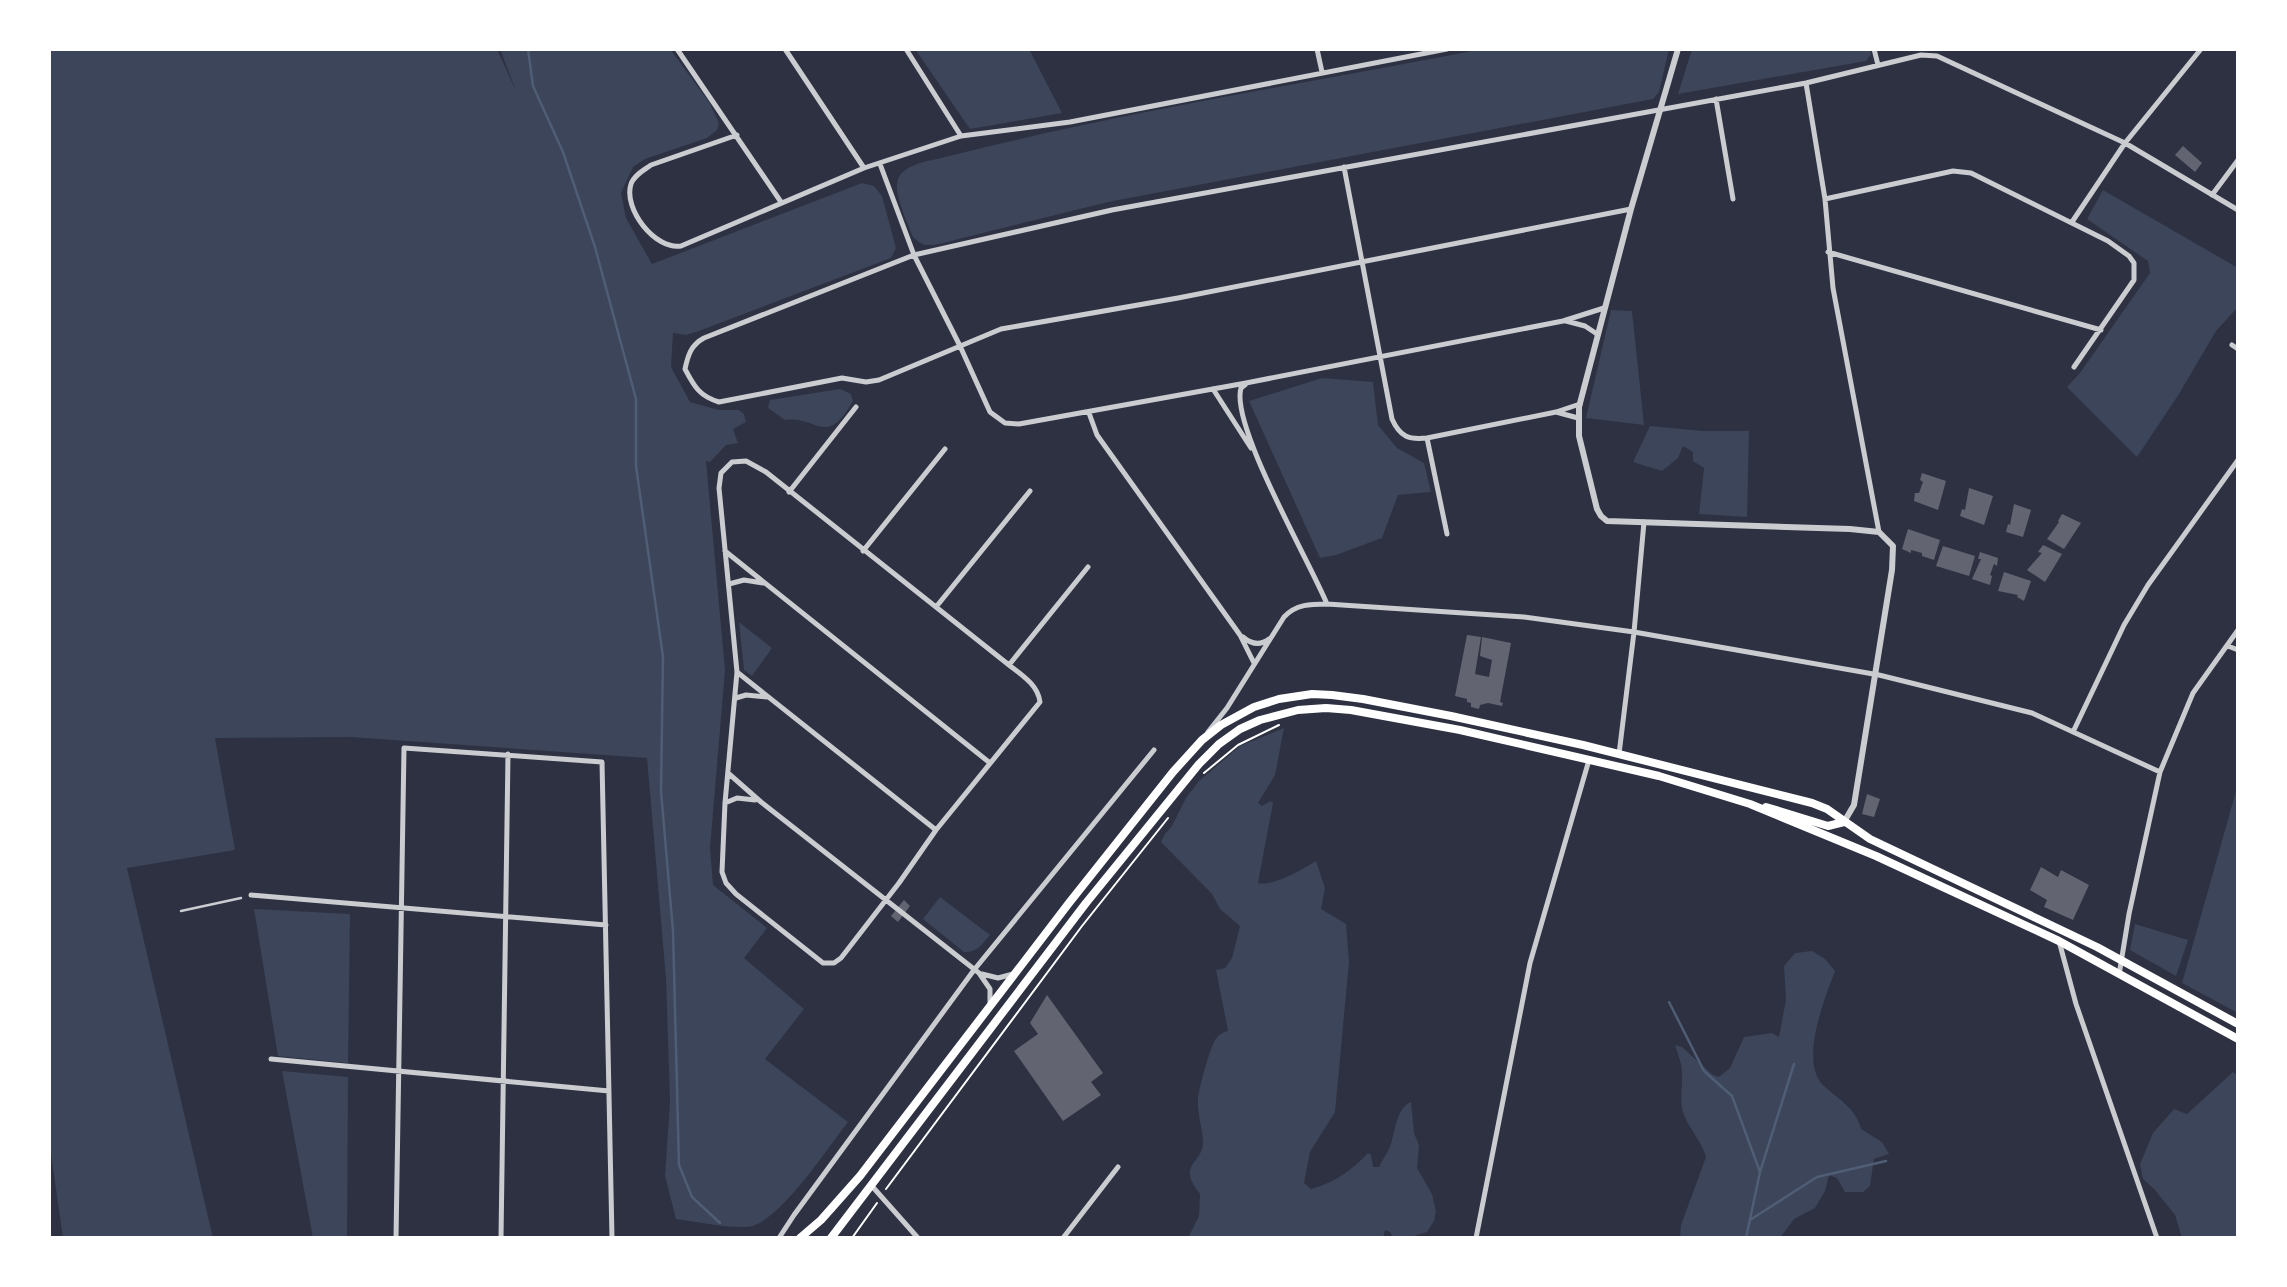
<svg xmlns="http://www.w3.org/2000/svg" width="2287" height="1287" font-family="'Alegreya Sans',sans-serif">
<rect width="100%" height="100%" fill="#2d3142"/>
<path fill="#3c4559" d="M49 49H497L516 91 500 49H670L709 102 719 123 717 130 707 138 645 159 633 167 621 193 626 218 652 264 862 183 874 186 882 196 896 248 891 258 699 331 686 335 673 333 671 367 690 402 719 410H739L744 414 746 422 733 429 738 443 726 445 710 462 706 461 725 670 710 848 713 885 767 928 744 958 804 1009 765 1059 848 1122C828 1147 778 1225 747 1227 724 1228 699 1222 676 1219L665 1176 670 1101 666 979 647 758 351 737 215 738 235 850 127 868 213 1238H63L49 1140Z
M915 49H1029L1062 113 970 129Z
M1483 49H1669L1659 92 1653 99 1108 202 939 244C928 246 921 246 913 237 908 224 891 189 899 177 905 166 925 161 937 159 1117 113 1301 84 1483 49Z
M1692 49H1870L1871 54 1866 61 1678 94Z
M2103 190 2238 268V307L2216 331 2179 394 2137 457 2067 387 2080 373 2150 273 2148 261 2087 219Z
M1611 310 1632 311 1644 425 1586 418Z
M1322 378 1373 382 1378 425 1397 448 1424 463 1431 492 1398 495 1382 538 1336 555 1320 558 1249 401Z
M840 389 851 394 853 401C826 449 817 415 785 420L768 408 770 400Z
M1650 426 1703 431H1749L1747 517 1699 514 1704 468 1693 461V452L1683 446 1678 458 1662 471 1633 462Z
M739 622 772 648 752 676 744 670Z
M1284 728 1275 775 1258 803 1262 806 1270 801 1273 803 1258 883C1273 887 1303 869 1316 861L1325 888 1321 909 1346 924 1349 962 1335 1112 1310 1152 1304 1183 1311 1189C1334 1183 1352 1170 1368 1153L1371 1155 1373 1167H1379C1382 1160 1387 1154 1390 1147 1395 1133 1396 1108 1411 1102L1414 1133 1419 1145 1417 1168 1432 1194 1436 1211 1434 1221 1427 1232 1408 1238H1393L1390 1232 1385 1230 1383 1238H1188L1199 1216 1200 1194C1175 1163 1204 1164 1203 1141 1202 1127 1197 1113 1198 1098 1199 1088 1210 1048 1215 1040 1218 1035 1223 1032 1228 1031L1216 970 1225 968 1232 958 1240 926 1220 909 1212 894 1161 842 1165 834 1172 826 1186 798 1199 781 1240 746Z
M2238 784V1013L2182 983Z
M940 897 990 935C982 944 977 953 964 952L923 919Z
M254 909 350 914 348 1063 278 1056Z
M2135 924 2188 940 2176 976 2130 950Z
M1812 951 1825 959 1835 971C1825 998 1799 1061 1823 1085 1838 1099 1856 1108 1861 1129L1882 1142 1889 1154 1874 1159 1870 1186 1863 1192H1845L1837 1178 1829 1175 1825 1191 1815 1208 1794 1219 1780 1238H1680L1681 1225 1706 1157C1701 1140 1688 1128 1683 1112 1679 1098 1683 1086 1682 1072 1682 1063 1677 1053 1675 1045L1682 1047 1713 1075 1719 1077 1730 1068 1744 1037 1772 1033 1779 1037 1786 1000 1784 966 1795 953Z
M282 1071 348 1077 347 1238H313Z
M2233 1072 2238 1075V1238H2182L2175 1215 2155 1190 2143 1179 2140 1164 2153 1133 2174 1109 2187 1114Z"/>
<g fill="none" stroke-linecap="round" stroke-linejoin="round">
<path stroke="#4f5d75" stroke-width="2.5" d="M528 49 533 86 563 152 595 247 636 399V466L663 657 661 791 673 931 679 1165 692 1197 720 1223
M1669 1002 1704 1071 1732 1096 1760 1172
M1750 1220 1817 1177 1886 1161
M1746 1238 1760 1172 1794 1064"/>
</g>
<path fill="#626471" d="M2183 146 2202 163 2195 172 2175 155Z
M1922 473 1946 481 1938 510 1914 501 1915 493H1919L1923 482 1920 480Z
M1969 488 1993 496 1984 525 1960 516 1962 509 1965 510Z
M2014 504 2031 510 2023 537 2006 532 2008 524 2010 525Z
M2062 514 2081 523 2064 549 2047 539 2059 522 2058 521Z
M1908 529 1940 540 1934 560 1922 556V553L1911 550V553L1902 549Z
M2043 545 2062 554 2045 582 2027 570 2042 553 2038 552Z
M1943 546 1975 556 1969 576 1936 566Z
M1980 552 1998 558 1997 566 1994 564 1990 575 1992 576 1990 585 1972 579 1981 559H1978Z
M2004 572 2031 581 2024 601 2017 597 2018 595 1998 591Z
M1467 635 1481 637 1475 674 1489 677 1492 660 1480 656 1482 637 1511 643 1500 702 1503 703 1502 706 1488 703 1480 705 1479 709 1471 707V703L1467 702V699L1455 696Z
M1867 794 1880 799 1874 817 1862 814Z
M2041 867 2058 877 2061 870 2089 885 2073 920 2044 907 2047 900 2030 890Z
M904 900 910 906 898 922 891 916Z
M1047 995 1103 1073 1091 1082 1101 1095 1063 1121 1014 1051 1038 1034 1030 1023Z"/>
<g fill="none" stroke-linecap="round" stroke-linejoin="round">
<path stroke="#fff" stroke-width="2" d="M1204 773 1238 745 1279 725
M886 1189 1082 926 1168 818
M852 1238 877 1203"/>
<path stroke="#caccd0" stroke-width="2.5" d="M181 911 241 898"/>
<path stroke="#caccd0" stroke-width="5" d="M677 49 781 202
M785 49 864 168
M906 49 961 136
M1317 49 1322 72
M1874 49 1878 65
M1806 83 1825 199 1833 288 1879 532
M1716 99 1733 199
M737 135 651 165C644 170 634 175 631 184 623 209 655 250 681 246L864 168 961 136 1070 122 1447 49
M880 164 914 255 960 346 990 412 1005 423 1019 424 1246 383 1563 321 1604 308
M1344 167 1392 419C1400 437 1409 440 1427 438L1556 412 1580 404
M2212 195 2238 160
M1825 199 1953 171 1971 173 2108 241 2129 256 2134 263V280L2074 367
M1631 209 1178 298 1001 329 879 380 866 382 842 378 719 402C699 396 694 386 685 369 688 355 691 345 704 338L914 255 1112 210 1806 83 1921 55 1937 56 2125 143 2238 210
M2072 222 2125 143 2201 49
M1828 252 2101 330
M1566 321 1585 326 1597 334
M2232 345 2238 349
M1246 384 1241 388C1230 425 1310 562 1327 604
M1213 389 1251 448
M1556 412 1578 418
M1089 413 1097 435 1240 635 1254 663
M1427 438 1447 534
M746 461 766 472 1009 665C1022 675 1038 685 1040 702L936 830 899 883 841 958 834 963H823L736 894 726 883 722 872 725 803 737 672 719 488 721 473 732 462Z
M789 492 856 407
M725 551 990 763
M863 551 945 449
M729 584 744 580 763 583
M936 607 1030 491
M1243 637C1251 644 1260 646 1269 639
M2228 646 2238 650
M1009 665 1088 567
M737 672 936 830
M736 698 746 695 767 697
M1208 732 1227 708 1284 617C1296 604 1311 604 1327 604L1524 617 1634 632 1879 675 2032 713 2160 772
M2073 732 2124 625 2148 585 2238 460
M1619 754 1634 632 1644 522
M728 773 761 802 979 973 990 989V1005
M725 803 737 798 755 800
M251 895 606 925
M2059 941 2076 1004 2157 1238
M982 974 998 978 1013 974
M2119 975 2129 914 2160 772 2193 693 2238 630
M271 1059 609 1091
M871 1185 918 1238
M396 1238 404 748 602 762 612 1238
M501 1238 508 754
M779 1238 794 1215 974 970 1154 750
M1063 1238 1118 1167
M1476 1238 1530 963 1589 760"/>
<path stroke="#caccd0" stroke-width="6" d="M1678 49 1631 209 1579 407V436L1597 509 1601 516 1607 521 1850 529 1879 532 1893 546 1892 570 1854 805 1844 822"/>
<path stroke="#fff" stroke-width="8" d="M1766 807 1828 826 1844 822
M800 1238 821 1220 860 1176 1069 903 1173 772 1202 740 1221 725 1254 707 1279 699 1312 694 1332 695 1363 699 1451 716 1583 745 1812 803 1827 809 1870 839 2097 947 2238 1024
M831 1238 1086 903 1199 764 1219 744 1240 729 1260 720 1298 710 1326 708 1351 710 1460 730 1659 776 1750 804 1876 856 2059 941 2238 1039"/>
</g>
<rect width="2287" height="1287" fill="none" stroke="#ffffff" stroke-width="102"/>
</svg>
